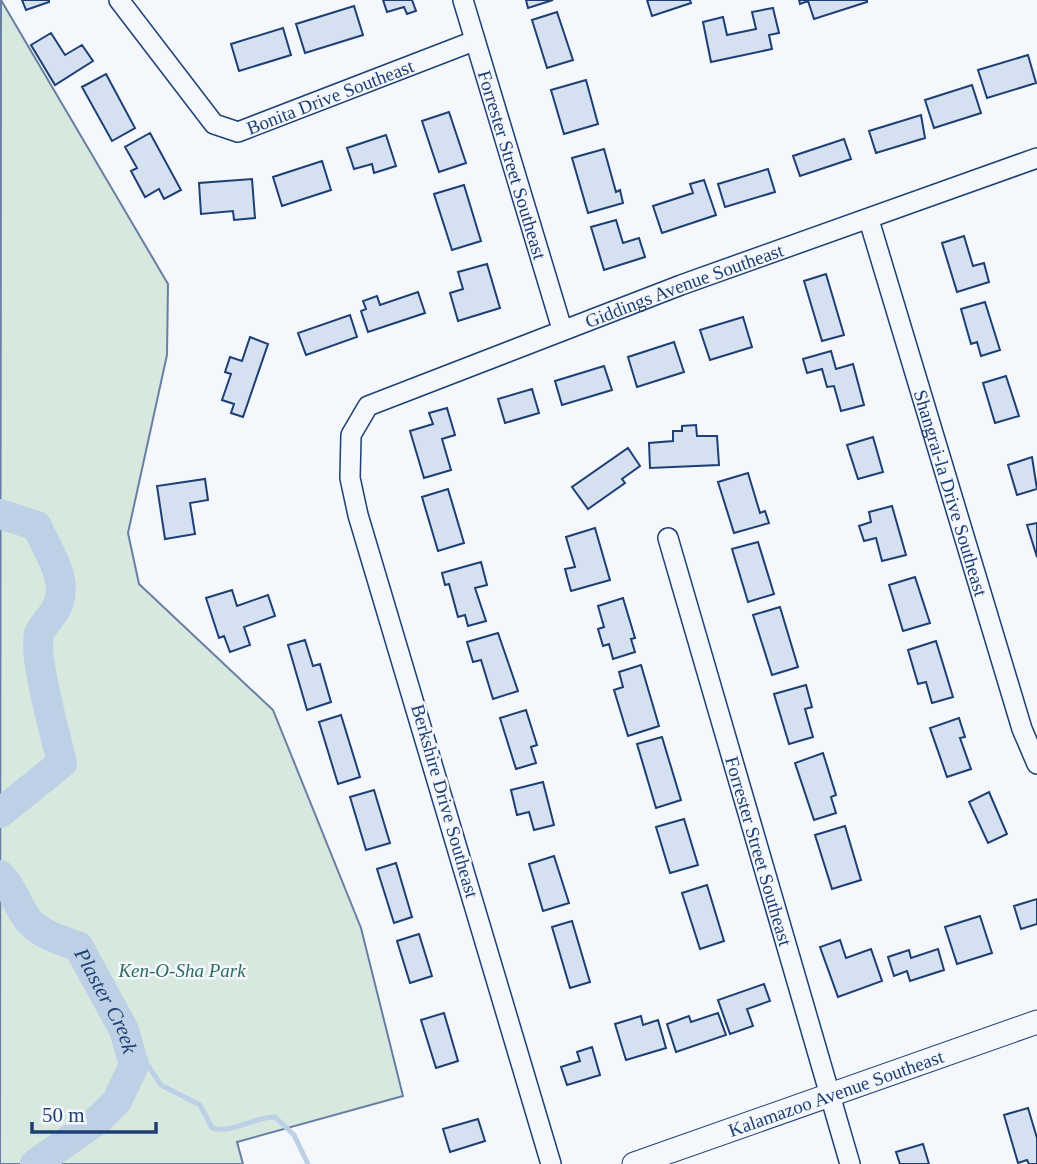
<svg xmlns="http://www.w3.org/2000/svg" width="1037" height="1164" font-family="'Times New Roman',serif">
<rect width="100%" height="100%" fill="#f4f7fb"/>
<path fill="#d7e8df" stroke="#687fa3" stroke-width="2" d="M1 0 168 284 167 355 128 533 139 584 273 710 361 928 403 1096 237 1142 243 1164H0Z"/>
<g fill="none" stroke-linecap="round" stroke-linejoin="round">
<path stroke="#bed0e5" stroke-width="5" d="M124 1030 161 1085 200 1105 212 1128C234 1134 252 1117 275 1117L294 1135 308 1164"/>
<g stroke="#bed0e5" stroke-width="30">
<path d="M0 514 37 526C47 551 70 579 57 607 53 616 42 625 39 634 33 658 56 736 62 763L0 813"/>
<path id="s1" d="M0 875C13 888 16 903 26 917 38 934 59 940 78 946L124 1030 134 1065 117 1101 99 1119 35 1164"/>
</g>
</g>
<path fill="#d5e0f0" stroke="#1d3f73" stroke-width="2" d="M22 0H49V2L26 10Z
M383 0H412L416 11 407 14 404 7 387 12Z
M526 0H553L528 8Z
M647 0H690L691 3 652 16Z
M799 0H867V2L814 19 808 1 800 4Z
M354 6 363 35 305 53 296 24Z
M773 8 779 33 769 35 772 49 711 62 703 22 723 17 727 35 756 29 752 12Z
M557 12 573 60 547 68 532 20Z
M283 28 291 55 239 71 231 44Z
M51 33 65 55 82 45 93 61 55 85 31 45Z
M1028 55 1036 83 987 98 978 70Z
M106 74 135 128 112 141 82 87Z
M586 80 598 124 564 134 551 90Z
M972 85 981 113 934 128 925 100Z
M449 112 466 163 439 172 422 121Z
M921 115 925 138 876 153 869 131Z
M150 133 181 190 164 199 159 189 145 197 131 171 137 168 125 147Z
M386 135 396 166 374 173 372 164 354 169 347 148Z
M844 139 851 159 800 176 793 156Z
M604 149 616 192 620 190 623 203 588 213 572 158Z
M322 161 331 190 282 206 273 177Z
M768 169 775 192 725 207 718 184Z
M252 179 255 218 234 220 233 211 201 214 199 183Z
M704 180 716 215 662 233 653 206 693 193 690 184Z
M464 185 481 241 452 250 434 194Z
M616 220 623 243 639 238 645 257 604 270 591 227Z
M964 236 973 266 984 263 989 282 957 292 942 243Z
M487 264 500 308 458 321 450 293 463 289 458 272Z
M826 274 844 335 822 341 804 281Z
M418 292 425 313 368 332 361 311 366 309 363 301 377 296 380 305Z
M985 302 1000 350 981 356 977 342 971 344 961 309Z
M350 315 357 337 306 355 298 333Z
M743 317 752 347 710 360 700 330Z
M250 337 268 344 243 417 231 413 234 404 222 400 231 374 225 372 230 357 242 361Z
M674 342 684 372 637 387 628 357Z
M831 351 836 369 853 364 864 405 841 411 834 386 827 387 822 369 807 373 803 359Z
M604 366 612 390 562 405 555 381Z
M1006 376 1019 416 995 423 983 383Z
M532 389 539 413 505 423 498 399Z
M447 408 455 435 442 439 451 470 424 478 410 431 433 424 429 413Z
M696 425 697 436H717L719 465 650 468 649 443 673 441V431H682V426Z
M873 437 883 472 858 479 847 445Z
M628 448 640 466 622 479 625 483 588 509 572 487Z
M1032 457 1037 489 1017 495 1008 465Z
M748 473 760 513 765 511 769 523 734 533 718 482Z
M205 479 208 500 190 503 195 534 165 539 157 486Z
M448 489 464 543 438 551 422 497Z
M892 506 906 555 882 561 876 538 864 541 859 526 871 522 869 512Z
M1037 523V557L1027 525Z
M595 528 610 580 571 591 565 569 575 567 566 537Z
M758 542 774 594 748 602 732 549Z
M481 562 487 585 475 588 486 621 468 626 465 615 458 617 449 584 445 585 442 573Z
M915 577 930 623 903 631 889 585Z
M232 590 237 606 268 595 275 616 244 627 250 645 230 652 224 636 219 638 206 598Z
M623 598 635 638 631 639 635 652 613 659 609 644 603 646 598 629 604 627 598 606Z
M780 607 798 667 772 675 753 615Z
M498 633 518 691 493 699 481 660 473 662 467 642Z
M305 640 313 666 320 664 331 702 307 710 288 645Z
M936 641 953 697 932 703 926 682 918 684 908 650Z
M641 665 659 726 628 736 614 690 623 687 619 672Z
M806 685 812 707 805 709 813 737 789 744 774 694Z
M526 710 537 745 531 747 536 763 516 769 500 718Z
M341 715 360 777 338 784 319 722Z
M959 718 965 737 960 738 971 769 947 777 930 728Z
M662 737 681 800 656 808 637 744Z
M823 753 836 795 831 797 836 813 814 820 795 763Z
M543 782 554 825 534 830 529 812 517 815 511 790Z
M374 790 390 843 366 850 350 797Z
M989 792 1007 834 988 843 969 802Z
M684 819 698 865 670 873 656 827Z
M845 826 861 880 832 889 815 835Z
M554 856 569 903 543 911 529 864Z
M396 863 412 917 394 923 377 869Z
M707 885 724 941 700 949 682 893Z
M1037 899V924L1021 929 1014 906Z
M980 916 992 953 957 964 945 927Z
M572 921 590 982 570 988 552 927Z
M419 934 432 976 410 983 397 941Z
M840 940 846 958 871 949 882 981 838 997 820 947Z
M938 949 944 970 910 981 907 971 894 976 888 957 909 950 911 958Z
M764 984 770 1001 747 1009 753 1026 730 1034 718 1000Z
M444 1013 458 1061 436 1068 421 1020Z
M718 1013 726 1035 676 1052 667 1024 689 1016 691 1022Z
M641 1016 643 1025 658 1020 666 1048 626 1060 615 1024Z
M592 1047 600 1075 567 1085 561 1067 580 1061 577 1052Z
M1028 1108 1037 1138V1164H1029L1027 1160 1018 1163 1004 1115Z
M478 1119 485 1141 450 1152 443 1129Z
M923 1144 929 1164H900L896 1152Z"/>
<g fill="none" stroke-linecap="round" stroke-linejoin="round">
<defs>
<g id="minor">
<path id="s2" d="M119 0 214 124 238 132 474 41"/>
<path id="s3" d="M463 0 562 329"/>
<path id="s4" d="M869 220 1022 729 1037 764"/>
<path id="s5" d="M668 538 850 1164"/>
<path id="s6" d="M551 1164 358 515 350 478 351 435 368 406 681 285 1037 158"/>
</g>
<g id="major">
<path id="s7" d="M634 1164 1037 1022"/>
</g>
</defs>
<use href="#minor" stroke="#1d3f73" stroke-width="22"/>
<use href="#major" stroke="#1d3f73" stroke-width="25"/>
<use href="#minor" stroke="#f4f7fb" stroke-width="19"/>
<use href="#major" stroke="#f4f7fb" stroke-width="23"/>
</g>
<g text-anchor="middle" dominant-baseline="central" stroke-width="5" stroke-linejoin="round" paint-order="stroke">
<g font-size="19" fill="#1d3f73" stroke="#f4f7fb">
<text stroke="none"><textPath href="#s2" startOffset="280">Bonita Drive Southeast</textPath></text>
<text stroke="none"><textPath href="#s3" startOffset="172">Forrester Street Southeast</textPath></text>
<text stroke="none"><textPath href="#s6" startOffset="1130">Giddings Avenue Southeast</textPath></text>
<text stroke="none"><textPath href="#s4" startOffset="285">Shangrai-la Drive Southeast</textPath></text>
<text transform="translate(445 801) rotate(74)">Berkshire Drive Southeast</text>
<text stroke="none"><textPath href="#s5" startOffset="326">Forrester Street Southeast</textPath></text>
<text stroke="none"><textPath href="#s7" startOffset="214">Kalamazoo Avenue Southeast</textPath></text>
</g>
<g font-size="19" font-style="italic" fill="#2c6c60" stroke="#f4f7fb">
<text x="182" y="970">Ken-O-Sha Park</text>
</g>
<g font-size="21" font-style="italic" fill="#1d3f73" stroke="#f4f7fb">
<text stroke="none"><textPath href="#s1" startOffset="172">Plaster Creek</textPath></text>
</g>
</g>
<path d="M32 1122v10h124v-10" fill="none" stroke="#1d3f73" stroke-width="3.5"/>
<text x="42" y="1122" font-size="21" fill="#1d3f73" stroke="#f4f7fb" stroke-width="5" paint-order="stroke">50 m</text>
</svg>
